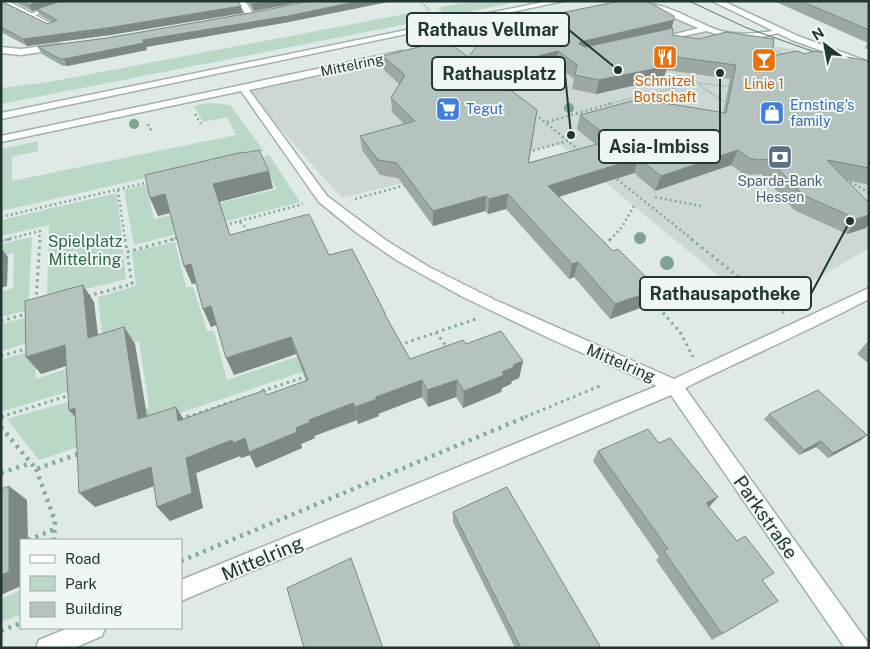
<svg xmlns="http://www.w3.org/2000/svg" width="870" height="649" font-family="'Public Sans',sans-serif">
<rect width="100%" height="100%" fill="#dfe9e5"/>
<path fill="#cdd8d4" d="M647 2 734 40 794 49 869 74V248L761 311 559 144 342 198 240 84Z"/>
<path fill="#b9d8c5" d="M472 1H521L449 16 437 8Z
M416 12 427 20 1 104V88L49 82Z
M210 103 230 105 264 151 1 211V149L38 141V151L12 157V181L236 135 227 117 203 122 194 106Z
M269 155 300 202 134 245 124 190 177 177 180 185 148 193 154 219 277 189 264 166 237 163Z
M117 193 126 279 47 299 49 225 1 236V220Z
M32 237 28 310 1 317V292L13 288 14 253 1 256V244Z
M175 242 186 287H193L207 331H214L227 380 302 355 308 370 39 460 7 419 75 400 81 430 149 407 139 341 104 351 98 297 136 286 132 252Z
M35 315 32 342 1 351V324Z
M34 350 36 379 72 367 76 389 1 412V360Z
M21 590V614L1 622V599Z"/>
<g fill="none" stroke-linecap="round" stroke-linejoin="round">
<defs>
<path id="service" d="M68 1H79L32 16 27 15Z
M699 28 711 30 660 41 656 39Z"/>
<path id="minor" d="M1 1H8L56 26 49 28 1 4Z
M237 1H245L255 16 254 18H248Z
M637 4C665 0 695 23 721 31 742 36 762 33 782 29L786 31 754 39 730 38 703 30 658 11 637 8Z
M505 30 508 31V35L431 51 427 48 431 45Z
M59 44 62 45V49L21 55 1 53V47L21 49Z
M402 51 406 54 405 56 249 90 327 196 387 241 429 267 495 300 674 379 869 288V299C808 331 746 358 685 388L866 640 869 648H845L671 395 181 601V580L657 386 553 340 463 297 398 261 357 233 319 202 241 91 1 142V136Z
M68 628H105L102 636 74 648H36L39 640Z"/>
<path id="tertiary" d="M712 1H723L798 36 869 62V68L792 40Z"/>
<path id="secondary" d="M548 1H564L1 119V113Z"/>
</defs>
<use href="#service" stroke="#a2b0ac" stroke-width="3"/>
<use href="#minor" stroke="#a2b0ac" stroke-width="3"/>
<use href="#tertiary" stroke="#a2b0ac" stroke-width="3"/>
<use href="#secondary" stroke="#9fb3ae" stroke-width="3"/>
<path stroke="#82aaa1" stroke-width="2" stroke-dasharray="1 2" stroke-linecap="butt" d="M420 1 430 11
M772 49 785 55
M693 71 696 83 728 104
M501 87 543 80 561 65
M608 104 696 83 732 87"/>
<path stroke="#82aaa1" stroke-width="2.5" stroke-dasharray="2 3" stroke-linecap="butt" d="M726 103 729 105
M195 114 201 124
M535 114 580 151
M547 122 613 103
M148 124 152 133
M528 152 568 141
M613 176 693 240
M846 179 869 193
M118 190 125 240
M655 197 701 206
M355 199 406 185
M1 217 149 182
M240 222 250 232
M225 225 303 204
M5 240 40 231 39 240
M170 240 180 237
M610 240 622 227 635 204"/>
<path stroke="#82aaa1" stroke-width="3" stroke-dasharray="2.5 4" stroke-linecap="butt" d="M125 239 127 252
M691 239 784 313
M1 241 10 239
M603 244 611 239
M88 296 132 284 127 252 174 239
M650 298 680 332 693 357
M36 301 40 239
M1 321 29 313
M436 332 447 348
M399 345 476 319
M1 356 29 348
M262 391 308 376
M1 417 70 395
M187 417 249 396
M525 417 600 386"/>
<path stroke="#82aaa1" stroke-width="4.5" stroke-dasharray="3 5" stroke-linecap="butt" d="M1 417 4 416
M179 420 190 416
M1 427 36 469 81 453
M36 469 55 521 54 540
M1 473 31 463
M28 540 55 529
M181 561 528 416
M1 631 21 623"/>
<use href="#service" fill="#fff" fill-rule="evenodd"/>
<use href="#minor" fill="#fff" fill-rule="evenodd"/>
<use href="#tertiary" fill="#fff" fill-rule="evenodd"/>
<use href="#secondary" fill="#fff" fill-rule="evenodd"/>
<path stroke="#5b736f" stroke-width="1" d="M689 1 747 28 826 56"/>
</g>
<g fill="#7ea391">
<circle cx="569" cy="108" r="5"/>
<circle cx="134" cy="124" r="5"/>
<circle cx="640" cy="238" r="6"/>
<circle cx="667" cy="263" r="7"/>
</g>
<path fill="#9ba8a3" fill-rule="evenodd" d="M1 1 48 24 52 22 40 15 37 10 32 11 13 1H238L243 13 110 35 27 46 1 32Z
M247 1H306L254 11Z
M774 1H869V50L865 48 868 43Z
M250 13 289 22 146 47 147 50 67 66H63L42 54 38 47 107 38Z
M536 18 671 29 672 35 772 56 804 54 869 61V185L847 180 866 228 847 234 794 210 761 174 750 175 742 173 731 165 655 191 634 173 559 197 651 304 610 319 574 277 569 279 506 209 488 214 485 211 433 226 398 178 380 175 362 150 360 136 404 124 392 112 391 98 399 84 384 70 383 56 468 57 536 21ZM555 64 574 79 572 89 596 94 663 79 666 70 730 79 723 113 580 115 577 129 596 145 529 163 535 125 498 80Z
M244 153 273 188 219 202 230 235 329 255 385 313 386 317 410 359 466 344 523 361 519 378 512 381 511 384 502 388 501 392 463 408 456 397 428 407 422 397 378 414 379 416 358 424 357 420 314 436 315 438 301 444 302 448 256 468 250 455 241 458 240 456 196 473 203 508 170 521 157 507 154 486 95 507 76 418 69 410 66 366 41 374 94 302 98 335 124 327 135 344 147 416 183 419 267 395 306 381 296 354 234 375 217 325 211 327 196 283 192 284 170 213 158 216 150 198Z
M869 340V364L857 354Z
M769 414 861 440 828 458 816 447 799 455 764 419Z
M598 451 709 507 763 581 778 601 712 640 656 560 659 557 593 461Z
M453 512 601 648H515L453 522Z"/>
<path fill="#7e8885" d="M39 1H61L32 11 29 5Z
M270 1H306L254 11 252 4Z
M360 1H393L289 22 146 47 147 50 67 66 64 59 143 40Z
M241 6 243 13 110 35 27 46 23 39Z
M674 20 670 33 576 58 579 44 580 42Z
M558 51 555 64 484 84V70Z
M668 66 663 79 596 94 599 80Z
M738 150 731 165 655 191 661 176Z
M638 158 634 173 545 201 548 186Z
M269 171 273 188 219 202 213 184Z
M165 194 173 212 158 216 150 198Z
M508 194 506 209 488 214 489 199Z
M486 196 485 211 433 226V211Z
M869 215V224L866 228 847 234 857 219Z
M1 248 8 257 7 286 1 288Z
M578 262 574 277 569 279 572 264Z
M191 264 199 282 192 284 184 266Z
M83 285 94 302 100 355 88 338Z
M658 289 651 304 610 319 615 304Z
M211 306 219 324 211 327 203 309Z
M124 327 135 344 150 435 138 419Z
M291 337 296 354 234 375 226 358Z
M65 345 78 362 41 374 26 357Z
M523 361 519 378 512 381 511 384 502 388 501 392 463 408 464 391 502 372 513 365Z
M422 380V397L378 414 379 416 358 424 355 407 376 397Z
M457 380 456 397 428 407 427 390Z
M353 403 357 420 314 436 315 438 301 444 302 448 256 468 250 455 241 458 240 456 196 473 203 508 170 521 157 507 186 458 232 440 296 428 309 420Z
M176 407 186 423 178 421Z
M75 408 83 426 69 410Z
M867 435 861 440 828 458 833 453Z
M821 441 816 447 799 455 804 450Z
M151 467 163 483 95 507 79 493Z
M9 486 27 500 28 540H21V586L1 595V575Z
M718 497 709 507 706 503Z
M778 601 767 608 712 640 722 634Z"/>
<path fill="#b4c3be" stroke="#7e8885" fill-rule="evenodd" d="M1 1 48 24 57 20 37 9 61 1H238L241 6 107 28 23 39 1 27Z
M22 1H39L29 5Z
M250 1H270L252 4Z
M311 1H360L288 16 143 40 144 43 64 59H60L38 47 107 38 250 13Z
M620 1H647L674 16V20L580 42 579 44 585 47 673 28 672 35 699 39 726 32 774 39 772 56 797 51 804 54 815 51 869 61V168L827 160 869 203V215L857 219 803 195 769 159 757 160 749 158 738 150 661 176 638 158 548 186 613 251 618 249 658 289 615 304 578 262 572 264 508 194 489 199 486 196 433 211 397 163 378 160 360 136 415 121 391 98 405 75 383 56 446 40 468 57 488 33 539 21 536 18ZM558 51 577 65 575 75 599 80 668 66V56L736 65 726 113 639 99 580 115 612 140 528 163 537 110 484 70Z
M801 1H869V30Z
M259 150 269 171 213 184 230 235 309 214 329 255 352 249 385 313H384L410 359 463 340 466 344 501 331 523 361 513 365 514 367 502 372 504 375 464 391 457 380 427 390 422 380 376 397 377 399 355 407 353 403 309 420 310 422 296 428 297 432 249 452 245 438 233 443 232 440 186 458 192 493 157 507 151 467 79 493 75 408 69 410 65 345 26 357 25 301 83 285 88 338 124 327 138 419 176 407 178 421 265 390 266 395 308 380 291 337 226 358 211 306 203 309 191 264 184 266 165 194 150 198 145 175 243 152 244 153Z
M818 390 867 435 833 453 821 441 804 450 769 414Z
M648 429 659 443 670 438 718 497 706 503 737 541 745 536 774 573 762 580 778 601 722 634 664 551 668 549 598 451Z
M9 486V572L1 575V489Z
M507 487 601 648H521L453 512Z
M351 558 383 648H304L287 588Z"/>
<defs>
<symbol id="restaurant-square" viewBox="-11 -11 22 22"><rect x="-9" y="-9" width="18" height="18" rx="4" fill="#e8710a" stroke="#eff6f3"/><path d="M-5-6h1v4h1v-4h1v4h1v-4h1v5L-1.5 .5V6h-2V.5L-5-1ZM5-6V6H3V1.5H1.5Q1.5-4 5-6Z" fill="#fff"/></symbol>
<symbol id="bar-square" viewBox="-11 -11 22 22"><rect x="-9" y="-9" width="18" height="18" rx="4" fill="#e8710a" stroke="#eff6f3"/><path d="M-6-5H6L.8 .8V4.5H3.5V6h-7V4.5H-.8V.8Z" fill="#fff"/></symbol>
<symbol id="supermarket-square" viewBox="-11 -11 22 22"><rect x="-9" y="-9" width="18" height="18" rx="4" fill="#3f7fe0" stroke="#eff6f3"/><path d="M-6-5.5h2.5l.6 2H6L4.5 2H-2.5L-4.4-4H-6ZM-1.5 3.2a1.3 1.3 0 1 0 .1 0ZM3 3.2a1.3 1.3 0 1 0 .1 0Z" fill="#fff"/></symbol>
<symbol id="shop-square" viewBox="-11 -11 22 22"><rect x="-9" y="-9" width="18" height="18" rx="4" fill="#3f7fe0" stroke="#eff6f3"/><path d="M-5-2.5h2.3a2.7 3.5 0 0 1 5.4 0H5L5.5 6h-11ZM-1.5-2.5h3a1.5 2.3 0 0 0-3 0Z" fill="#fff"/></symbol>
<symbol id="bank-square" viewBox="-11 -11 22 22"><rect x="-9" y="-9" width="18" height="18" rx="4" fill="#5c6f8a" stroke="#eff6f3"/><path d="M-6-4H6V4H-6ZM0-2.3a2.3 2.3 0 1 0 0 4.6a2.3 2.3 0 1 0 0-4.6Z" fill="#fff"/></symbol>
</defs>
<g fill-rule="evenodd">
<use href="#restaurant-square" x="651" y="43" width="28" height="28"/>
<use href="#bar-square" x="750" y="46" width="28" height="28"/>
<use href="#supermarket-square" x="434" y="95" width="28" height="28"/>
<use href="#shop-square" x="758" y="99" width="28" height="28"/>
<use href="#bank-square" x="766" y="143" width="28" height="28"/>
</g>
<g text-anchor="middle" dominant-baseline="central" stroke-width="4" stroke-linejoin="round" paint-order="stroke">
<g font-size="14" fill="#213733" stroke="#eff6f3">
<text transform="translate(352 65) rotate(-12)">Mittelring</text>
</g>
<g font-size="14" fill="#c56008" stroke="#eff6f3">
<text x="665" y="81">Schnitzel<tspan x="665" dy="16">Botschaft</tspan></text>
<text x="764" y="84">Linie 1</text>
</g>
<g font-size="14" fill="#366cbe" stroke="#eff6f3" text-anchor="start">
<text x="790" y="105">Ernsting's<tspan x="790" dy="16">family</tspan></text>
<text x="466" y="109">Tegut</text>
</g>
<g font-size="14" fill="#4e5e75" stroke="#eff6f3">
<text x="780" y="181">Sparda-Bank<tspan x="780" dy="16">Hessen</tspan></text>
</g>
<g font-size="16" fill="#2f6a4c" stroke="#eff6f3">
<text x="85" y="241">Spielplatz<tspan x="85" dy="18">Mittelring</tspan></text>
</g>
<g font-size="16" fill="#213733" stroke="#eff6f3">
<text transform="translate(621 363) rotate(23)">Mittelring</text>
</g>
<g font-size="19" fill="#213733" stroke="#eff6f3">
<text transform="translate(766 517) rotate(55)">Parkstraße</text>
<text transform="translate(262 558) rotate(-23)">Mittelring</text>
</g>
</g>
<path fill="none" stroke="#213733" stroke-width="2" d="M618 70L569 30M571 135L565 74M720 73L720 146M850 221L811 294"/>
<g fill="#213733" stroke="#eff6f3" stroke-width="2">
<circle cx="618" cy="70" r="5"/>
<circle cx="571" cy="135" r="5"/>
<circle cx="720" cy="73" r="5"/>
<circle cx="850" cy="221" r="5"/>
</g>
<g fill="#eff6f3" stroke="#213733" stroke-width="2">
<rect x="407" y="13" width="162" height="33" rx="5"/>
<rect x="432" y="57" width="133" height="33" rx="5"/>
<rect x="599" y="130" width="121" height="33" rx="5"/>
<rect x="640" y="277" width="171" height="33" rx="5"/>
</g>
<g font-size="18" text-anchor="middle" font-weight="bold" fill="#213733">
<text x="488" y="36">Rathaus Vellmar</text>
<text x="499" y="80">Rathausplatz</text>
<text x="659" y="153">Asia-Imbiss</text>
<text x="725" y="300">Rathausapotheke</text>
</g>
<rect width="870" height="649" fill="none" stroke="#213733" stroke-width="5"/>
<rect x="20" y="539" width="162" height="90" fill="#eff6f3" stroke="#9daaa6"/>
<rect x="30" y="555" width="25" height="8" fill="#ffffff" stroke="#9daaa6"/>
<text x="65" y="564" font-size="15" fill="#213733">Road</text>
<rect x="30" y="576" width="25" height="15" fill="#b9d8c5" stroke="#9daaa6"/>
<text x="65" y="589" font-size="15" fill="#213733">Park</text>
<rect x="30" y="602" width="25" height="15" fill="#b4c3be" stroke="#9daaa6"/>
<text x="65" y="614" font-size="15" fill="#213733">Building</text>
<g transform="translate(825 45) rotate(328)" stroke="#eff6f3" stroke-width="4" paint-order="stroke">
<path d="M0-4L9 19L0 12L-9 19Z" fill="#213733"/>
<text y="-8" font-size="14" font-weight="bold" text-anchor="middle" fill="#213733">N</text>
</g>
</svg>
